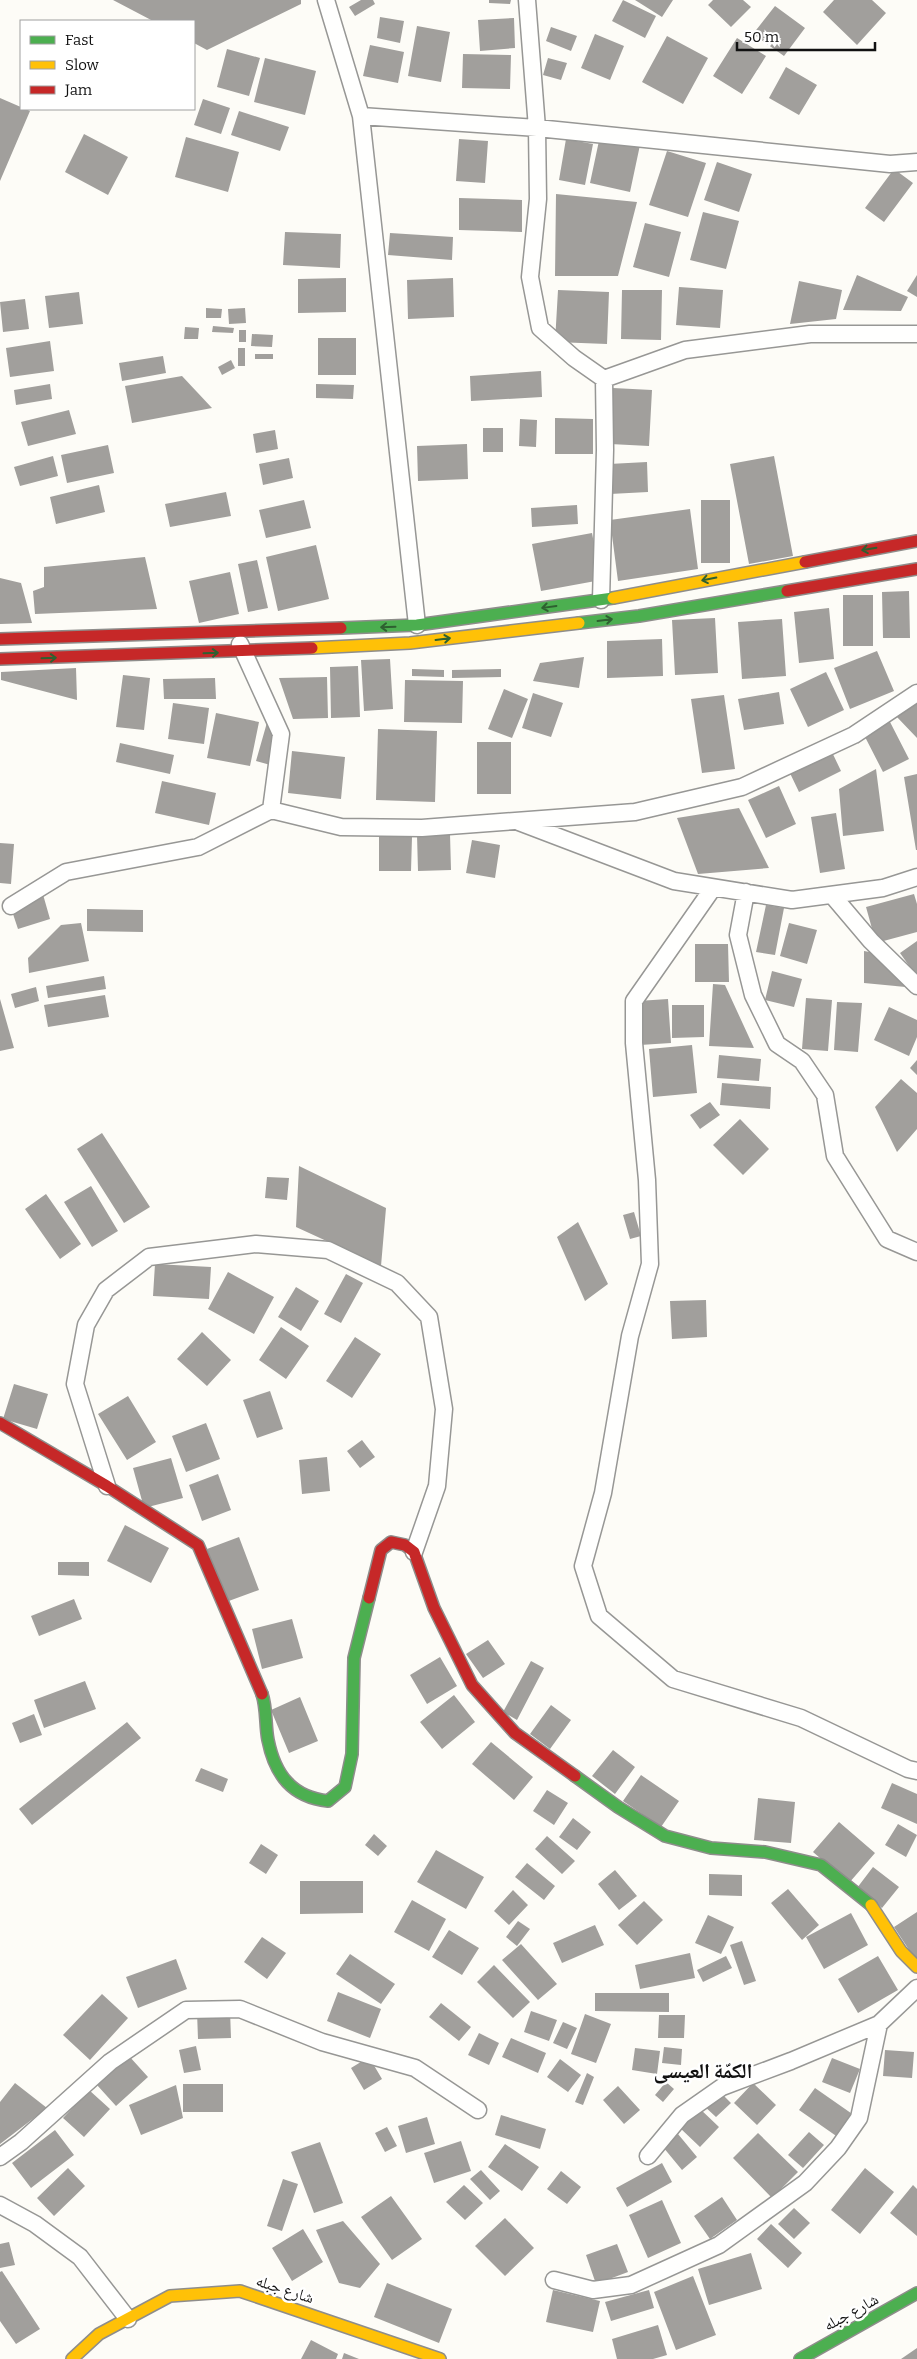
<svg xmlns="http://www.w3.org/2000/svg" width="917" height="2359" font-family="Bitter,'Noto Naskh Arabic',serif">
<rect width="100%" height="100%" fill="#fdfcf7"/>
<path fill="#a19f9c" d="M113 0H301V4L207 50 194 43V21H153Z
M361 0H373L375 4 355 16 349 7Z
M489 0H511L510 4 489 3Z
M623 0 656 16 645 38 612 21Z
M635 0H673L662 17Z
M713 0H743L751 7 731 27 708 5Z
M834 0H872L886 13 857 45 823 12Z
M775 6 805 28 784 56 753 34Z
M380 17 404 21 400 43 377 38Z
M514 18 515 48 480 51 478 20Z
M417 26 450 32 441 82 408 76Z
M551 27 577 36 571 51 546 41Z
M595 34 624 46 610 80 581 68Z
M667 36 708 58 683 104 642 82Z
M737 38 766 56 742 94 713 76Z
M370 45 404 52 398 83 363 76Z
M227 49 260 58 249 96 217 87Z
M463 54 511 55 510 89 462 88Z
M265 58 316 71 305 115 254 102Z
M548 58 567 63 561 80 543 75Z
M786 67 817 85 799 115 769 98Z
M0 98 30 111 0 181Z
M203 99 230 108 221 134 194 125Z
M239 111 289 127 280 151 231 135Z
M84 134 128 157 108 195 65 172Z
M600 136 640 145 630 192 590 183Z
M186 137 239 152 228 192 175 177Z
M459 139 488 141 485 183 456 181Z
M566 139 593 144 585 185 559 180Z
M667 151 706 163 688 217 649 205Z
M717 162 752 174 739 212 704 200Z
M894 169 913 183 884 222 865 208Z
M556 194 637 202 618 276H555Z
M459 198 522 200V232L459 230Z
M703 212 739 221 726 269 690 260Z
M645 223 681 232 669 277 633 267Z
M285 232 341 234 340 268 283 265Z
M390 233 453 237 452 260 388 255Z
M857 275 908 297 901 311 843 310Z
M917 275V297L907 291Z
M346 278V312L298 313V279Z
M453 278 454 317 408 319 407 280Z
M799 281 842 290 836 319 790 324Z
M679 287 723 290 720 328 676 325Z
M558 290 609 292 607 344 555 342Z
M622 290H662L661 340 621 339Z
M79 292 83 324 49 328 45 296Z
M25 299 29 329 3 332 0 302Z
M206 308 222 309 221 318H206Z
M245 308 246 323 229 324 228 309Z
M213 326 234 328 233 333 212 332Z
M185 327 199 328 198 339H184Z
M239 330H246V342H239Z
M252 334 273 335 272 347 251 346Z
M318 338H356V375H318Z
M50 341 54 371 10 377 6 348Z
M238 348H245V366H238Z
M255 354H273V359H255Z
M163 356 166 373 122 381 119 363Z
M231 360 235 368 222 375 218 367Z
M541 371 542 397 471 401 470 376Z
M182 376 212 408 132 423 125 386Z
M50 384 52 399 16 405 14 390Z
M316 384 354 385 353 399 316 398Z
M613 388 652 390 649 446 610 444Z
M69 410 76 434 28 446 21 422Z
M555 418 593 419V454H555Z
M520 419 537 420 536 447 519 446Z
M483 428H503V452H483Z
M275 430 278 449 256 453 253 434Z
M467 444 468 479 418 481 417 446Z
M108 445 114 473 67 483 61 455Z
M53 456 58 476 20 486 14 467Z
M774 456 793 556 749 564 730 464Z
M289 458 293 478 263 485 259 464Z
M647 462 648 492 610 494 609 464Z
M99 485 105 512 56 524 50 497Z
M226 492 231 516 170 527 165 504Z
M304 500 311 528 266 538 259 510Z
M701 500H730V563H701Z
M577 505 578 524 532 527 531 508Z
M690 509 698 569 618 581 610 520Z
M592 533 601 580 541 591 532 544Z
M316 545 329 599 278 611 266 557Z
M145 557 157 609 35 614 33 591 44 587V567Z
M257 560 268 608 248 612 238 564Z
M230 572 239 614 199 623 189 581Z
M0 578 21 583 32 623 0 624Z
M909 591 910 638H883L882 592Z
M843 595H873V646H843Z
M829 608 834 659 799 663 794 612Z
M715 618 718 673 675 675 672 620Z
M782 619 786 676 742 679 738 622Z
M662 639 663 676 607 678V641Z
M877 651 894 691 850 709 834 668Z
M584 657 579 688 533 681 540 663Z
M390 659 393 709 364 711 361 660Z
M358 666 360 717 331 718 330 667Z
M76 668 77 700 1 680V672Z
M412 669 444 670V677L412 676Z
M501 669V677L452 678V670Z
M826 672 844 710 808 727 790 689Z
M123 675 150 678 144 730 116 727Z
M327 677 328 718 293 719 279 678Z
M215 678 216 699H164L163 679Z
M405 680 463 681 462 723 404 722Z
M504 689 528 699 512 738 488 729Z
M779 692 784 724 744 730 738 699Z
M533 693 563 703 551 737 522 728Z
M724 695 735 769 702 773 691 699Z
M917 696V738L896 716Z
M173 703 209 708 204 744 168 739Z
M216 713 259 722 250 766 207 758Z
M268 719 286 724 274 766 256 761Z
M889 720 909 759 883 772 863 733Z
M378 729 437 731 435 802 376 800Z
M477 742H511V794H477Z
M120 743 174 755 170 774 116 762Z
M830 748 841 771 799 792 788 769Z
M292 751 345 757 341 799 288 793Z
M876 769 884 831 843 836 839 789Z
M917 774V850H916L904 777Z
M162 781 216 793 209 825 155 813Z
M779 786 796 824 766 838 748 800Z
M739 808 769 868 698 874 677 818Z
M836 813 845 869 820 873 811 817Z
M450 834 451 870 418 871 417 835Z
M379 837H412L411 871H379Z
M472 840 500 845 495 878 466 873Z
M0 843 14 844 11 884 0 883Z
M42 891 50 919 18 929 9 902Z
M914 894 917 904V932L876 943 866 907Z
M766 905 784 908 775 955 756 952Z
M87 909 143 910V932L87 931Z
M81 923 89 961 29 973 28 958 61 925Z
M789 923 817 930 807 964 780 956Z
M917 941V977L900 953Z
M695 944H728L729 982H695Z
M864 951 875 953 906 987 864 983Z
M772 971 802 979 794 1007 765 1000Z
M104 976 106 989 48 998 46 986Z
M713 984 725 985 754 1048 709 1046Z
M36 987 39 1001 15 1008 11 994Z
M105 995 109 1017 48 1027 44 1005Z
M806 998 832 1000 828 1051 802 1049Z
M0 999 14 1048 0 1051Z
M668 999 671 1043 640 1045 638 1001Z
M837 1002 862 1003 858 1052 834 1050Z
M672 1005H704V1037L672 1038Z
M889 1007 917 1020V1037L909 1056 874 1040Z
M692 1045 697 1093 653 1097 649 1049Z
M719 1055 761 1059 759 1081 717 1078Z
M917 1060V1075L910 1068Z
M901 1079 917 1093V1129L897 1152 875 1107Z
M722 1083 771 1087 770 1109 720 1105Z
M710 1102 720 1115 700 1129 690 1115Z
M740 1119 769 1149 743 1175 713 1145Z
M102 1133 150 1207 124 1223 77 1149Z
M299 1166 386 1208 381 1266 296 1227Z
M267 1177 289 1178 287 1200 265 1198Z
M91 1186 118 1231 92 1247 64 1202Z
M46 1194 81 1244 60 1259 25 1209Z
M634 1212 641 1236 630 1239 623 1215Z
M578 1222 608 1284 585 1301 557 1237Z
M155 1264 211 1267 209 1299 153 1296Z
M228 1272 274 1297 254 1334 208 1309Z
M346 1274 363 1283 341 1323 324 1314Z
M296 1287 319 1301 301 1331 278 1317Z
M706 1300 707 1337 672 1339 670 1301Z
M281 1327 309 1346 286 1379 259 1360Z
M202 1332 231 1360 207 1386 177 1359Z
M355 1337 381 1354 352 1398 326 1381Z
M14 1384 48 1394 37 1429 3 1419Z
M270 1391 283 1429 257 1438 243 1400Z
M128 1396 156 1442 127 1460 98 1414Z
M206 1423 220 1459 186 1472 172 1436Z
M362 1440 375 1457 360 1468 347 1451Z
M327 1457 330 1491 302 1494 299 1460Z
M171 1458 183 1498 144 1508 133 1468Z
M218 1474 231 1510 202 1521 189 1485Z
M125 1525 169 1548 151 1583 107 1561Z
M239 1537 259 1590 226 1602 207 1549Z
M58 1562H89V1576L58 1575Z
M74 1599 82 1619 39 1636 31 1616Z
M292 1619 303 1658 262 1669 252 1629Z
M488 1640 505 1664 483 1678 466 1654Z
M440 1657 457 1686 427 1704 410 1675Z
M531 1661 544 1668 517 1720 503 1712Z
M85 1681 96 1709 44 1728 34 1700Z
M454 1695 475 1722 442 1749 420 1722Z
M300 1697 318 1741 289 1753 271 1710Z
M551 1705 571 1720 550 1749 530 1734Z
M34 1714 42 1735 20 1743 12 1723Z
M127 1722 141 1738 32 1825 19 1809Z
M491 1742 533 1777 514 1800 472 1764Z
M613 1750 635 1767 615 1794 592 1776Z
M201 1768 228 1779 223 1792 195 1781Z
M641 1775 679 1801 661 1827 623 1801Z
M892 1783 917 1794V1824L881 1808Z
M547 1790 568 1803 554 1825 533 1811Z
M758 1798 795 1802 791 1843 754 1840Z
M573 1818 591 1832 577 1850 559 1837Z
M839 1822 875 1853 849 1883 813 1852Z
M898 1824 917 1835 906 1857 885 1845Z
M374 1834 387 1846 378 1856 365 1845Z
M547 1836 575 1861 562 1874 535 1849Z
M261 1844 278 1855 266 1874 249 1863Z
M436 1850 484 1877 466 1909 417 1882Z
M527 1863 555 1886 544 1900 515 1877Z
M873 1867 899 1887 882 1908 857 1888Z
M615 1870 637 1896 619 1910 598 1884Z
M709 1874 742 1875V1896L709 1895Z
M300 1881H363V1913L300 1914Z
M788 1889 819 1925 802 1940 771 1903Z
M513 1890 528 1905 509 1925 494 1911Z
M412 1900 446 1919 429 1951 394 1932Z
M644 1901 663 1920 637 1945 618 1925Z
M917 1912V1962L894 1927Z
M851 1913 868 1945 824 1969 806 1937Z
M708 1915 734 1927 721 1954 695 1943Z
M518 1921 530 1929 517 1946 506 1937Z
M595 1925 604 1945 562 1963 553 1943Z
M449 1930 479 1948 462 1975 432 1957Z
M262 1937 286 1953 267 1979 244 1962Z
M742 1941 756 1981 744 1985 730 1945Z
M521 1944 557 1984 538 2000 502 1960Z
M690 1953 695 1978 640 1989 635 1965Z
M350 1954 395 1984 381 2004 336 1974Z
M726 1956 732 1968 703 1982 697 1970Z
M878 1956 898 1990 858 2013 838 1979Z
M176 1959 187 1989 138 2008 126 1977Z
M494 1965 530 2002 513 2018 477 1982Z
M338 1992 381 2009 370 2038 327 2021Z
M595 1993H669V2012L595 2011Z
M102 1994 128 2018 90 2060 63 2035Z
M441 2003 471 2027 459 2041 429 2017Z
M230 2010 231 2038 198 2039 197 2012Z
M531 2011 557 2020 549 2041 524 2032Z
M585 2014 611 2024 596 2063 571 2054Z
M659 2015H685L684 2038H658Z
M563 2022 577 2028 567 2049 553 2043Z
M479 2033 499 2043 489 2065 468 2055Z
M511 2038 546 2053 538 2073 502 2057Z
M196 2046 201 2070 184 2073 179 2050Z
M664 2047 682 2049 681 2065 662 2063Z
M635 2048 660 2051 657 2074 632 2070Z
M885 2050 914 2052 912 2078 883 2076Z
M129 2056 148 2077 116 2106 97 2085Z
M369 2057 382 2079 364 2090 351 2068Z
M832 2058 860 2069 850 2093 822 2082Z
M560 2059 581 2075 568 2092 547 2077Z
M587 2073 594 2077 583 2105 575 2102Z
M666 2082 674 2089 663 2102 655 2095Z
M15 2083 47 2108 0 2144V2102Z
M753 2083 776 2105 757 2125 734 2103Z
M183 2084H223V2112H183Z
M176 2085 183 2118 141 2135 129 2105Z
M618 2086 640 2110 624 2124 603 2100Z
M815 2088 858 2118 842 2140 799 2110Z
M89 2090 110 2109 84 2137 63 2118Z
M718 2090 731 2103 716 2117 703 2105Z
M698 2107 719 2127 700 2147 679 2127Z
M501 2115 546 2129 540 2149 495 2135Z
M427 2117 435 2144 406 2153 398 2126Z
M387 2127 397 2146 385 2152 375 2133Z
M55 2130 74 2155 31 2188 12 2163Z
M809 2132 824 2145 803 2168 788 2155Z
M758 2133 798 2172 772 2198 733 2158Z
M678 2134 697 2157 682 2170 663 2147Z
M461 2141 471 2171 434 2183 424 2153Z
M320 2142 343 2203 314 2213 291 2152Z
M505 2144 539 2167 522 2191 488 2167Z
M662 2163 672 2182 627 2207 616 2188Z
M68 2168 85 2186 54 2216 37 2198Z
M865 2168 894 2192 860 2234 831 2210Z
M481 2170 500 2191 490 2200 470 2179Z
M561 2171 581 2187 567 2204 547 2189Z
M283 2179 298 2184 282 2231 267 2226Z
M464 2185 483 2203 465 2220 446 2202Z
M913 2185 917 2189V2236L890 2213Z
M391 2196 422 2239 392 2260 361 2217Z
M722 2197 737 2220 710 2239 694 2216Z
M662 2200 681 2243 648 2258 629 2215Z
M794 2208 810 2223 794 2239 778 2224Z
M505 2218 534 2248 505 2276 475 2246Z
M343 2221 380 2264 360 2288 339 2283 316 2230Z
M771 2224 802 2253 788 2268 757 2239Z
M303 2229 323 2262 292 2281 272 2248Z
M9 2242 15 2265 0 2268V2244Z
M617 2244 628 2272 596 2284 586 2255Z
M751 2253 762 2289 709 2305 698 2269Z
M2 2271 40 2329 16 2344 0 2321V2272Z
M693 2276 716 2335 676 2350 654 2292Z
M387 2283 452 2309 439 2343 374 2317Z
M553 2290 600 2301 593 2332 546 2322Z
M649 2290 654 2308 611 2321 605 2302Z
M658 2325 667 2355 653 2359H617L612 2339Z
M311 2340 338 2354 336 2359H301Z
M917 2348V2359H901Z
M344 2353 359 2359H342Z"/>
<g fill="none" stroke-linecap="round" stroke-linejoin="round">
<defs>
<path id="street" d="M326 0 361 116 417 625
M527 0 537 128 538 199 530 277 540 328 574 358 604 379 605 450 601 600
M361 116 537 128 890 164 917 162
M604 379 685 350 810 334H917
M271 810 341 827 422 828 635 812 742 787 854 735 917 693
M519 822 674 881 792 900 883 888 917 877
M713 888 634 1001V1043L647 1180 650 1264 630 1336 603 1493 583 1566 599 1616 673 1679 801 1718 908 1769 917 1771
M746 892 738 935 753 995 777 1044 802 1061 825 1095 835 1156 887 1239 917 1252
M832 895 871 941 917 986
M11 906 66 872 198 847 271 810 281 734 240 644
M107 1486 75 1384 86 1325 106 1290 149 1257 256 1244 328 1250 397 1283 429 1317 444 1409 437 1486 414 1552
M648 2156 682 2115 722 2087 791 2061 879 2024 917 1988
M0 2157 21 2142 110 2062 186 2010 240 2009 322 2042 415 2068 478 2110
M0 2205 35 2224 80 2257 128 2319
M554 2280 593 2290 631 2285 719 2245 805 2183 838 2148 859 2118 879 2024"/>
<path id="fast" d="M579 623 639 616 787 591
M341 628 417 625 613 598
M262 1694C267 1709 265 1725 268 1740 275 1775 292 1797 328 1801L345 1787 352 1754 354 1658 369 1598
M575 1776 618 1807 665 1836 711 1848 765 1852 821 1865 871 1905
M800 2359 917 2293"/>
<path id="slow" d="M613 598 805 562
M312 648 410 643 579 623
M871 1905 901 1951 917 1967
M72 2359 99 2334 170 2296 240 2291 440 2359"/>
<path id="jam" d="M805 562 917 541
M787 591 917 569
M0 639 341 628
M0 659 312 648
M0 1423 107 1486 198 1545 262 1694
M369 1598 381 1550 391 1542 405 1545 414 1552 434 1608 472 1685 515 1733 575 1776"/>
</defs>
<use href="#street" stroke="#979795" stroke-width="19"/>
<use href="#fast" stroke="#8e8d8b" stroke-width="14"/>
<use href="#slow" stroke="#8e8d8b" stroke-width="14"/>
<use href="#jam" stroke="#8e8d8b" stroke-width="14"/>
<use href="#street" stroke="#fffffe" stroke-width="16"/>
<use href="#fast" stroke="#4caf50" stroke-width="11"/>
<use href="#slow" stroke="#ffc107" stroke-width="11"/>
<use href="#jam" stroke="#c62828" stroke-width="11"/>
</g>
<defs><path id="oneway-shaft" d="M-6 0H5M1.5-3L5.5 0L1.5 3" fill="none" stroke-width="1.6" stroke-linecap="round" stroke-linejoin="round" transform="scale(1.25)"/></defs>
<g stroke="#2e6030">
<use href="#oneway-shaft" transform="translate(869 549) rotate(170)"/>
<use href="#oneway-shaft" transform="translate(709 579) rotate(169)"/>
<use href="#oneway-shaft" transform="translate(549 607) rotate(172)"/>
<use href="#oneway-shaft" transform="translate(605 620) rotate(-7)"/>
<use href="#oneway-shaft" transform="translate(388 627) rotate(178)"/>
<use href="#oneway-shaft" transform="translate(443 639) rotate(-7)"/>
<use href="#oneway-shaft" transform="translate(211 653) rotate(-2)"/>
<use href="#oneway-shaft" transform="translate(49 658) rotate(-2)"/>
</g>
<g text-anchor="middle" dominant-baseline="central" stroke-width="5" stroke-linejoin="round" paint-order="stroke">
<g font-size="16" fill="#111" stroke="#fff">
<text transform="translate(285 2289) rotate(18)">شارع جبله</text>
<text transform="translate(851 2312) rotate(-29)">شارع جبله</text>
</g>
<g font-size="21" font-weight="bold" fill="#111" stroke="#fff">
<text x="703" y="2071">الكمّة العيسى</text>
</g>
</g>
<rect x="20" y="20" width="175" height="90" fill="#ffffff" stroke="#a0a0a0"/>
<rect x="30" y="36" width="25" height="8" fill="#4caf50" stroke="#a0a0a0"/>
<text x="65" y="45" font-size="15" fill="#111111">Fast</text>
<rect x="30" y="61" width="25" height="8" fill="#ffc107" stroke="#a0a0a0"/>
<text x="65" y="70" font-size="15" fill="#111111">Slow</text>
<rect x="30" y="86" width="25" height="8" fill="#c62828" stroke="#a0a0a0"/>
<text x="65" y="95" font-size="15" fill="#111111">Jam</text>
<path d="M737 42v8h138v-8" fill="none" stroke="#111111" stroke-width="2.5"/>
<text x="744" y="42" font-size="15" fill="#111111" stroke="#ffffff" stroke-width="4" paint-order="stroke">50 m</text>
</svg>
